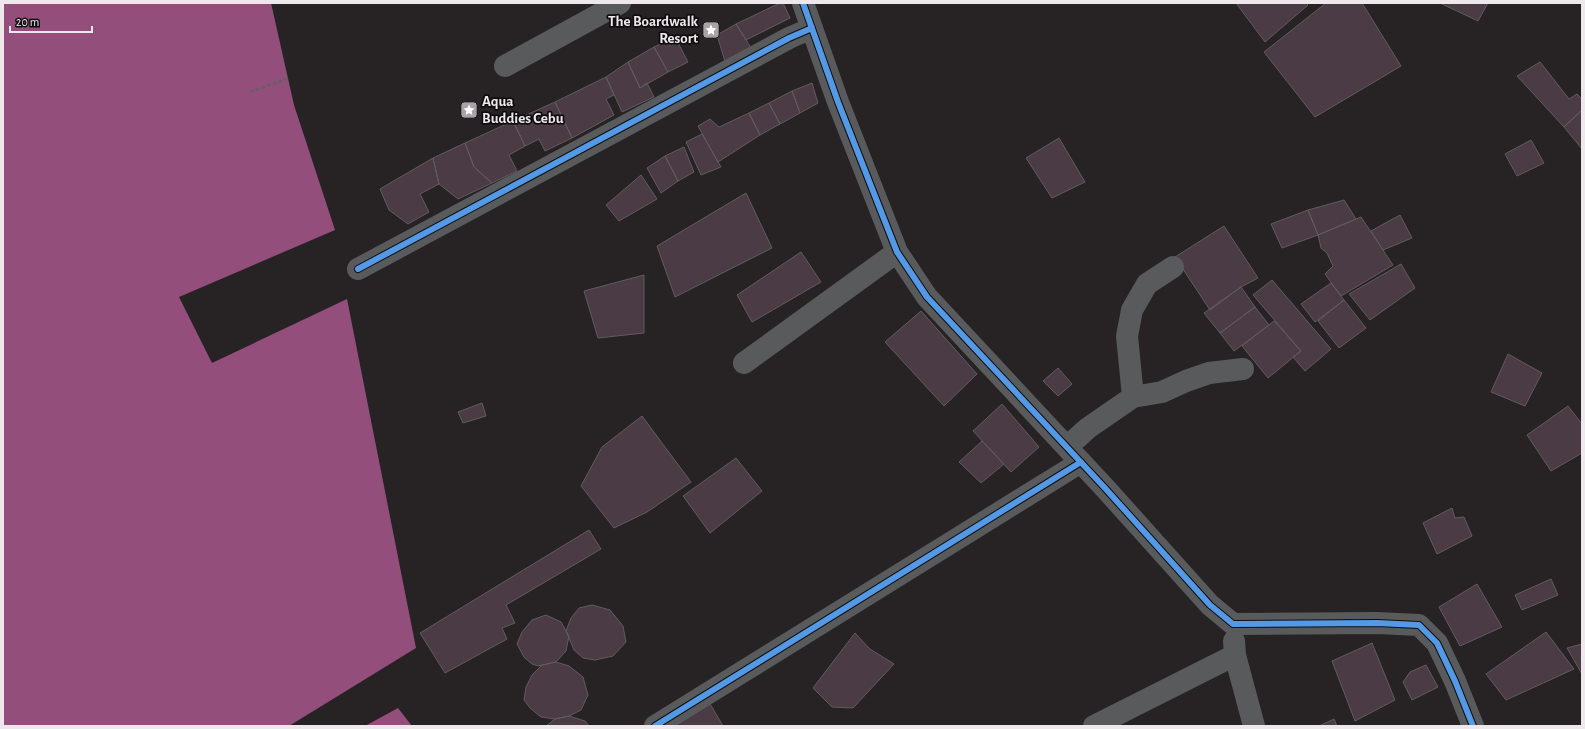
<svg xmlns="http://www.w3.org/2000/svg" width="1585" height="729" font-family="'Alegreya Sans',sans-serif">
<rect width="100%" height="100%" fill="#272325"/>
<path fill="#934e7b" d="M3 3H271L294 105 335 230 179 297 212 363 347 299 416 648 289 726H3Z
M398 708 412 726H365Z"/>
<path fill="#4b3b45" stroke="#605c5e" d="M780 3H783L790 18 746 40 736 24Z
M1236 3H1306L1308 5 1265 42Z
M1326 3H1362L1401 66 1315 117 1264 52Z
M1440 3H1488L1478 21Z
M736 24 753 51 727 68 717 35Z
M675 37 688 62 668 72 654 47Z
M654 47 668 72 640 88 628 62Z
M628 62 640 88 647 83 654 97 622 112 606 77Z
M1540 62 1569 99 1577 94 1582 99V110L1564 127 1517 76Z
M606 77 614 95 606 99 614 115 572 138 555 102Z
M812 83 818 103 800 113 792 91Z
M792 91 800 113 780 124 769 103Z
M555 102 572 138 545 151 539 139 525 146 513 121Z
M769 103 780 124 760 135 749 113Z
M1582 110V149L1564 127Z
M749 113 760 135 718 162 698 126 710 119 719 127Z
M513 121 525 146 509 155 517 171 492 183 474 167 465 143Z
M702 134 721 167 701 175 686 142Z
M1059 138 1085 182 1052 198 1026 158Z
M1531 140 1544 163 1517 176 1505 154Z
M465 143 474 167 492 183 458 199 439 184 433 158Z
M684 147 694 172 678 181 665 156Z
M665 156 678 181 661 193 647 168Z
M433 158 439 184 420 194 429 212 408 224 389 210 380 189Z
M641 175 657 199 619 221 606 205Z
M746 193 772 248 675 297 657 246Z
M1344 200 1356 219 1318 235 1308 210Z
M1308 210 1318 235 1282 248 1271 224Z
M1400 215 1412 238 1383 250 1371 231Z
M1361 217 1393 265 1341 296 1325 274 1333 266 1327 253 1321 248 1318 235Z
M1224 226 1258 278 1241 287 1210 310 1175 257Z
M801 252 821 282 752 322 737 295Z
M1401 264 1415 288 1370 320 1349 294Z
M644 275V333L598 338 584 291Z
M1272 280 1331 349 1305 371 1293 357 1301 351 1253 295Z
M1331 283 1344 300 1315 322 1301 304Z
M1241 287 1255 307 1220 333 1204 313Z
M1344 300 1366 328 1339 348 1318 321Z
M1255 307 1269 325 1234 351 1220 333Z
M921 311 977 374 944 406 885 342Z
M1274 321 1301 351 1268 378 1242 346Z
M1508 354 1542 373 1525 406 1491 392Z
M1058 368 1072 384 1058 396 1043 381Z
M482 403 486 416 463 423 458 412Z
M1002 404 1039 447 1011 472 973 431Z
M1568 406 1582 424V453L1551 471 1527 435Z
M642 416 691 482 647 512 614 528 581 486 602 447Z
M982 441 1004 464 981 483 959 462Z
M736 458 762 491 710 533 683 496Z
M1452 508 1455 518 1464 517 1472 536 1437 554 1423 523Z
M589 530 601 549 506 605 515 623 502 628 507 639 445 673 420 633Z
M1551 579 1558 595 1522 610 1515 595Z
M1477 584 1502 627 1460 646 1439 607Z
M592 605 610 610 623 626 626 642 613 656 595 660 583 658 574 650 566 631 571 618 579 608Z
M546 615 561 622 569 636 566 651 556 662 538 666 532 664 524 657 517 644 522 632 532 620Z
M1546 632 1574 669 1506 700 1486 674Z
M855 633 870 649 894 664 853 708 832 707 813 688Z
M1372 643 1395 700 1355 721 1332 661Z
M1582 644V674L1567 648Z
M556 662 569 666 583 677 588 695 581 710 569 716 555 719 541 717 530 708 524 700 526 687 532 675 542 665Z
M1426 665 1438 687 1412 700 1403 682 1410 672Z
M709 702 723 726H665Z
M569 716 585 721 589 726H546L555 719Z
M1334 719 1337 726H1319Z"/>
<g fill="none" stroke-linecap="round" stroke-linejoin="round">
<path stroke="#626263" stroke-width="2.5" stroke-dasharray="4 2" stroke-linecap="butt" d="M250 92 289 78"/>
<path stroke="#595a5b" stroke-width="22" d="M803 3 838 102 897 252 927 297 1104 487 1210 605 1233 624 1377 623 1419 625 1437 643 1455 681 1473 726
M505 66 620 3
M358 269 789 38 812 28
M744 363 897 252
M1133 397 1162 392 1186 381 1209 373 1243 369
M1067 447 1088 428 1133 397 1127 336 1132 310 1147 284 1173 267
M1234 641 1235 655 1254 726
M655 726 1081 462
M1094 726 1235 655"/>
<defs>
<path id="cycleway" d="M803 3 838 102 897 252 927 297 1104 487 1210 605 1233 624 1377 623 1419 625 1437 643 1455 681 1473 726
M358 269 789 38 812 28
M655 726 1081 462"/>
</defs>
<use href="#cycleway" stroke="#0f0c0e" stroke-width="8"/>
<use href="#cycleway" stroke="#5399e6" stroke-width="6"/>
</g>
<defs>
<symbol id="sight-square" viewBox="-11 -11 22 22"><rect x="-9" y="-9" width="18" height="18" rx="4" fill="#a8a3a6" stroke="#0f0c0e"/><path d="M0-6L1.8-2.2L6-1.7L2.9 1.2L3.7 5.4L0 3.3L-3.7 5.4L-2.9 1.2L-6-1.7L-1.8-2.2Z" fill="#fff"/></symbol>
</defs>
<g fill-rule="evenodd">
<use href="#sight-square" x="701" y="20" width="20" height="20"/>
<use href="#sight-square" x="459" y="100" width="20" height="20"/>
</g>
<g text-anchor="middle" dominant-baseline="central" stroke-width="3.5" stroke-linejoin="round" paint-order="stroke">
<g font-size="15" font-weight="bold" fill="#eee8ec" stroke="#0f0c0e" text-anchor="end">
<text x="698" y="21">The Boardwalk<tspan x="698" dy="17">Resort</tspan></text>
<text x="482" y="101" text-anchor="start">Aqua<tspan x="482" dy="17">Buddies Cebu</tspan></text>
</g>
</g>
<rect width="1585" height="729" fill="none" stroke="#eee8ec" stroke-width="8"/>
<path d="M10 26v6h82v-6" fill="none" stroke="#eee8ec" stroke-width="2"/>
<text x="16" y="26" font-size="12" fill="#eee8ec" stroke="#0f0c0e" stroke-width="3" paint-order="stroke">20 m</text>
</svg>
